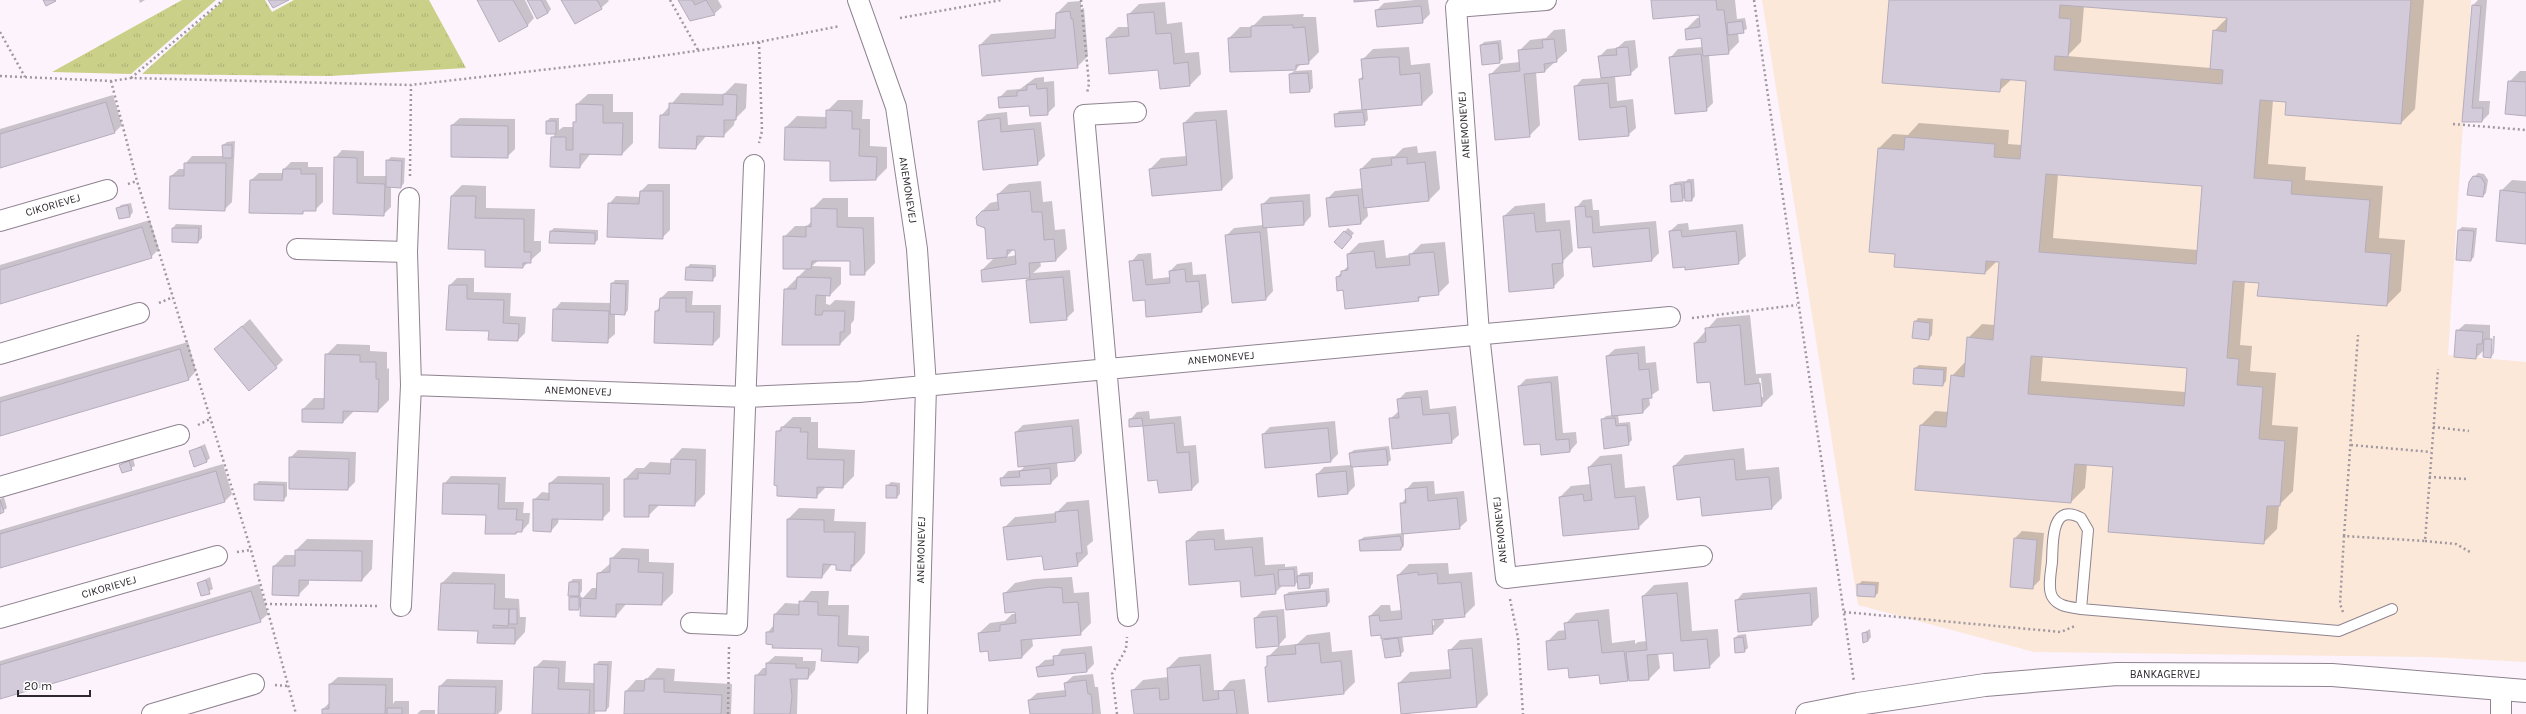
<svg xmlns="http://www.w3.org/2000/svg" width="2526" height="714" font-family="Karla,sans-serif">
<defs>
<pattern id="grass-tufts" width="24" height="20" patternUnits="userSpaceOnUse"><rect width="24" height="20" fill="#cad087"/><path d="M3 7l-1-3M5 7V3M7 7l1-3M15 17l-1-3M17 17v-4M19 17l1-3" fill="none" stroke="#aeb375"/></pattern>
</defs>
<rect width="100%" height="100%" fill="#fcf3fd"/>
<path fill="#fce8d9" d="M1762 0H2471L2448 355 2526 362V662L2429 657 2034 652 1858 605Z"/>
<path fill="url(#grass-tufts)" d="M182 0H216L131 74 52 72Z
M224 0H265L272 12 294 0H429L466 68 330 76 142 74Z"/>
<path fill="#0003" fill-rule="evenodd" d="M139 0H145L140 3Z
M478 0H525L534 18 527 26Z
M528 0H546L551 9 548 13Z
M563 0H608L609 1 601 8Z
M679 0H718L722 7 714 14Z
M1415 0H1428L1430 14 1422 22 1376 11 1384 3Z
M1652 0H1735L1737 19 1745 18 1747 29 1738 33 1739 42 1728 53 1709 55 1713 103 1706 110 1671 57 1678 49 1703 47 1702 37 1686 29 1697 18H1700V14Z
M1890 0H2424L2415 109 2401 123 2273 100 2268 164 2306 167 2305 180 2383 186 2379 238 2405 240 2401 291 2387 305 2245 281 2240 345 2252 346 2250 371 2276 373 2272 425 2298 427 2293 491 2279 505 2277 529 2263 543 2114 466 2087 464 2085 488 2071 502 1921 425 1935 411 1949 412 1952 376 1966 361 1968 338 1982 324 1995 325 2000 261H1997L1985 273 1897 253 1871 251 1879 148 1893 134 1908 135 1919 123 2009 130 2008 144 2022 145 2027 80 2012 79 1999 91ZM2084 6 2228 17 2214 31 2211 68 2067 56 2081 42ZM2058 174 2203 185 2198 250 2053 238ZM2043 356 2188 367 2186 392 2041 381Z
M2478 0H2487L2479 101H2490L2489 114 2482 121H2463L2473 5Z
M1081 1V9L1084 8 1088 56 1077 67 980 45 991 34 1056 29 1057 13 1068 2Z
M1165 2 1167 24 1182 22 1185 53 1199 52 1201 74 1190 85 1107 38 1118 27H1129L1128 15 1139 4Z
M1304 14 1303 17H1316L1319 52 1308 63 1301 64 1296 69 1229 38 1240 27H1252L1263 16Z
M1565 29 1567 51 1545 71 1536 72 1540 125 1529 136 1490 75 1501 64 1520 62 1519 51 1530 40 1546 38 1554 30Z
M1501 40 1503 59 1499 62 1481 45 1484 42Z
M1635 40 1638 67 1630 74 1615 76 1617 101 1633 99 1636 128 1628 135 1575 87 1582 79 1601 78 1599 57 1607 49 1617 48 1625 41Z
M1409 47 1411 65 1430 63 1433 93 1422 104 1367 109 1368 120 1364 124 1336 115 1339 111 1363 109 1360 79 1363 76 1362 60 1373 49Z
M1312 70 1313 88 1309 91 1290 74 1294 71Z
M2520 71H2526V115L2509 82Z
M1044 77V82L1054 81 1055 106 1047 114 1030 105 999 98 1007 90 1020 89 1035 78Z
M735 83 747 84 746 108 735 119 734 125 723 136 707 135 696 148 661 116 681 93 724 94Z
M588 94H613V112H633V143L622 154 591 153 580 167 552 138 556 133 547 121 550 118H559V130L563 127H574L577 119V104Z
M113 95 122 125 115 132 0 167V129Z
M838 100H863L862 119H870V146L887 147V168L876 179 831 160 786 127 797 116 827 117V111Z
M1227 110 1233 178 1222 189 1150 169 1161 158 1187 156 1184 123 1195 112Z
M1007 112 1008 125 1041 122 1045 156 1037 164 979 121 987 114Z
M460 118 515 119V149L507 157 452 125Z
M235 141 232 202 224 210 171 176 179 169H185V164L192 156H224L223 145 227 142Z
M1417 146 1418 153 1436 151 1440 189 1429 200 1367 207 1368 216 1361 223 1327 199 1335 191 1363 188 1361 169 1372 158 1395 156 1403 148Z
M342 150 364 151V176H387V161L391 157 405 158 404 183 401 187 391 186V207L383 215 335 158Z
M291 162H308V167H323V202L315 210H305L302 213 251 180 259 173H283L284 169Z
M2478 173 2484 174 2488 180 2486 193 2483 196 2474 177Z
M1688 179H1694L1695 196 1692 200 1686 197 1682 200 1671 186 1675 182 1684 181V183Z
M2512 180 2526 181V243L2501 191Z
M1041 181 1043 202 1052 201 1055 230 1065 229 1067 249 1056 260 1040 261 1041 266 1033 273 1070 270 1074 311 1066 319 1027 280 1030 277 983 281 982 270 995 257 979 214 990 203 999 201 998 194 1009 184ZM1014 249H1016L1017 255 1006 257Z
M648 184H670V230L662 238 609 204 616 196 640 197 641 191Z
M462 185 486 186V208L535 209 534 241H541V251L523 267 486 249 451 196Z
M1310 194 1311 216 1304 224 1267 227 1273 291 1266 299 1226 236 1234 228 1264 225 1262 205 1270 197Z
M823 198H848V217H874L875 263 864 274 851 260H819L812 266 841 267V284L830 295H826V304L830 305 835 300 855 301 854 320 851 324V333L840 344 785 290 807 268 784 237 795 226H807L812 221V209Z
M1592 199 1593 210H1599L1600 226 1656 221 1659 253 1652 260 1592 246 1576 208 1583 200Z
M131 203 133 212 130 216 118 208 121 205Z
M1545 203 1546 222 1570 220 1573 251 1563 261 1564 276 1553 287 1504 216 1515 206Z
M150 220 159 249 151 257 0 303V265Z
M1688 223 1689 230 1743 224 1746 256 1738 263 1686 269 1670 231 1678 224Z
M176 224 202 225V238L198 242 173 228Z
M2462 227 2477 228 2474 257 2471 260 2459 230Z
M554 228 598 230V240L594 243 551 231Z
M1348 228 1354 233 1345 244 1336 242Z
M1384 240 1386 258 1410 255 1421 244 1445 242 1449 283 1438 294 1423 295 1418 300 1344 289 1337 277 1349 265 1348 254 1359 243Z
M1151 253 1153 279 1170 277V271L1177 264 1192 262 1193 275 1206 274 1209 304 1201 311 1146 299 1131 262 1138 254Z
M690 264 716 265V276L712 280 687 268Z
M457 278H474V292L511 293 510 316 526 317 525 333 518 340 490 330 447 329 450 285Z
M615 280H629L628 310 625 314 615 313V334L607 341 554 310 561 302 612 303V284Z
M668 291H693L692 305H721L720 337 713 344 656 311 660 307 661 298Z
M1750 315 1756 374 1771 373 1773 394 1762 405 1711 381 1695 343 1717 318ZM1759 378H1761L1763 397H1761Z
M1918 318 1933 319 1932 335 1929 339 1915 322Z
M250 319 283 360 276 367 216 349Z
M2465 324 2490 325V354H2492L2493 336H2495L2494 353 2491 357 2485 349 2476 358 2457 331Z
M188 342 196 371 189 379 0 435V397Z
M337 344 370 345V351L387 352V369L389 368V400L378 411H354L343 422 303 421V409L314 398H325L326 355Z
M1645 346 1646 363 1656 362 1659 390 1649 397 1650 405 1643 412 1618 414 1619 423 1630 422 1632 440 1628 444 1602 420 1606 416 1613 415 1607 356 1615 349Z
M1919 365 1947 367 1946 381 1943 385 1915 368Z
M1558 376 1563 433 1576 432 1577 443 1570 451 1541 443 1519 386 1526 379Z
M1428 390 1430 409 1456 406 1459 435 1451 442 1390 419 1399 411 1398 400 1406 392Z
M1149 411 1150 419 1181 416 1184 446 1196 445 1199 482 1192 489 1158 479 1148 480 1144 425 1130 426V420L1137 412Z
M793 417H811V422H818V448L855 450 854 476 843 487 827 486 816 497 777 432Z
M1079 419 1082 453 1075 461 1057 462 1058 476 1051 483 1001 479 1008 471 1021 470 1026 465 1016 432 1023 425Z
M1335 421 1338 454 1331 461 1266 467 1263 434 1270 427Z
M205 444 210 458 206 462 190 451Z
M1389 446 1391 460 1387 464 1353 466 1355 486 1348 493 1317 474 1324 467 1351 465 1350 453 1354 450Z
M682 448 706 449 705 494 694 505H659L648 516 625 479 636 468H644L650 462 672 463V459Z
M1744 448 1746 470 1779 467 1782 498 1772 508 1701 496 1674 466 1685 455Z
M298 450 356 452 355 482 348 489 290 458Z
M1622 454 1625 488 1645 486 1649 517 1638 528 1560 497 1571 486 1591 484 1589 467 1600 456Z
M133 458 135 466 122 472 120 465Z
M223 464 232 494 225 501 0 567V530Z
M451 476 506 477 505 502H524L523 513H530L529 523 522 531 516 533 444 484Z
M558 476 610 477V511L602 519 559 518 558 523 551 531 534 500 542 492 550 493V483Z
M259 481 287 482V496L283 500 255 485Z
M1434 481 1435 494 1464 491 1467 521 1459 528 1404 533V545L1401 549 1360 540 1364 537 1403 533 1401 504 1406 498V490L1413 482Z
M891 482 900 483V494L897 497 887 486Z
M4 497 7 508 0 513V499Z
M1089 500 1093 541 1087 546 1088 554 1077 565 1004 528 1015 517 1056 513 1067 502Z
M799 508 835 509 834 521 866 522 865 553 861 559 850 570 833 563 822 577 788 519Z
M1224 529 1225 540 1263 537 1265 565 1285 564V567L1297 566 1298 576 1301 573 1313 572V583L1310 587 1299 588 1298 581 1295 585H1283L1275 593 1241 580 1187 541 1198 531Z
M2022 531 2044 533 2040 580 2032 588 2015 538Z
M307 539 373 540 372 569 362 580 309 579V584L298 595 274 566 285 555H296V550Z
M622 548 649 549V562L674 563 673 593 662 604 627 603 616 616 581 606 578 609 570 597 572 595 570 582 573 579H582V591L580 594 582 599 592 588H597L598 574 611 563V559Z
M1448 563 1449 574 1472 572 1475 605 1464 616 1443 618 1444 622 1433 633 1402 636 1404 651 1400 655 1383 641 1387 637 1370 616 1381 605H1390L1391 611 1402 610 1398 575 1409 564ZM1431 615H1433L1434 625H1432Z
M453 572 505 574V598L519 599 520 617H526L525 632 515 643 479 630 442 583Z
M210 577 213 589 201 595 198 583Z
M1072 577 1074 593 1089 592 1091 623 1080 634 1032 638 1033 646 1022 657 990 659 989 650 979 633 990 623 1005 621 1012 614H1016L1004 594 1015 583 1034 579Z
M1862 581 1879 582 1878 593 1875 596 1858 585Z
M1688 582 1692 631 1718 629 1720 656 1709 667 1673 652 1658 653 1660 668 1649 679 1629 678 1627 680 1569 667 1547 642 1558 631 1566 630 1565 624 1576 613 1609 609 1612 643 1635 640V644L1638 642 1647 641 1643 596 1654 585Z
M259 584 268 614 260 621 0 698V661Z
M1817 587 1819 617 1812 624 1736 601 1743 593Z
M1329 588 1330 602 1327 605 1285 595 1289 592Z
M811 591H829L828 605H849L848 635 869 636V651L858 662 823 648 774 644 767 633 774 625 775 614 785 603 800 604Z
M1284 609 1286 637 1279 645 1257 647 1255 618 1262 611Z
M1870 629 1871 637 1868 641 1863 633Z
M1330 632 1332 652 1352 650 1355 682 1344 693 1269 701 1268 657 1279 646 1297 644 1307 635Z
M1746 634 1748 648 1744 651 1735 638 1738 635Z
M1482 638 1488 695 1477 706 1402 714 1399 683 1410 672 1451 669 1449 651 1460 640Z
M1092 646 1094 664 1087 671 1037 667 1045 660 1055 659 1062 649Z
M1211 654 1214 690H1222L1230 681 1245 679 1249 714H1135L1132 691 1143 680 1168 677V668L1179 657Z
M775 656 803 657V661H816L815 670 808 678H798L797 714H755L756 676 763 668H767V663Z
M543 660 566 661 565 682 595 683V665L599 661H612L609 707 606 710H596L595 714H533L535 668Z
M657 668 675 669 674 681 732 684 731 714H625L626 691 636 680H646Z
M1093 674 1095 687H1098L1101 714H1031L1029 700 1037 693 1066 690 1065 683 1073 676Z
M338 677 393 678V704L395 701H409V714H323V709L330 702V684Z
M447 679 503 680 502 710 498 714H439L440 686Z
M421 710H435V714H417Z"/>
<path fill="#d3cbda" stroke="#b5adbb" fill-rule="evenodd" d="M43 0H55L56 1 46 6Z
M268 0H289L273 8Z
M477 0H513L528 26 499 42Z
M527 0H541L548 13 537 19Z
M561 0H597L602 9 575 24Z
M678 0H692L695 5 706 0 715 15 690 21Z
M1354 0H1379L1354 2Z
M1651 0H1716L1717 10H1724L1729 54 1703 56 1701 38 1686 40 1685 29 1700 27 1699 15 1653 19Z
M1889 0H2411L2401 124 2285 115 2286 102 2260 100 2254 178 2292 181 2291 194 2370 200 2365 252 2391 254 2387 306 2257 296 2259 283 2233 281 2227 358 2239 359 2237 385 2263 387 2259 439 2285 441 2280 506H2267L2264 544 2108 532 2113 467 2075 464 2071 503 1915 490 1920 425 1946 427 1951 375 1964 377 1967 337 1993 340 1999 262 1986 261 1985 274 1894 267 1895 254 1869 252 1878 148 1904 150 1905 137 1995 144 1994 157 2020 159 2026 81 2001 79 2000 92 1882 83ZM2060 5 2227 18 2226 32 2213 30 2210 69 2223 70 2222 84 2054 70 2055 56 2068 57 2071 19 2059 18ZM2046 174 2202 186 2196 264 2039 252ZM2031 356 2187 368 2184 406 2028 394Z
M2472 5 2481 6 2472 108H2483L2482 122H2462Z
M1421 6 1423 23 1377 27 1375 10Z
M1070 11 1071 19H1073L1078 68 982 76 979 45 1055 38 1056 13Z
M1154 12 1156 34 1171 33 1174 64 1188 62 1190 86 1160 89 1158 70 1109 74 1106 38 1129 36 1127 14Z
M1742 21 1744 33 1728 35 1727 23Z
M1293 25V28L1305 27 1309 64 1296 65V70L1230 72 1228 38 1251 37V26Z
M1554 39 1557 62 1544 64 1545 72 1524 74 1530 137 1495 140 1489 74 1520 71 1518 50 1543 48 1542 40Z
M1498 43 1500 63 1482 65 1480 45Z
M1628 47 1631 75 1601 78 1598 56 1617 55 1616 48Z
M1701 54 1707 111 1675 114 1669 57Z
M1388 57H1399L1400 75 1420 73 1422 105 1362 110 1359 79H1363L1361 59Z
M1308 73 1310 92 1290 93 1289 74Z
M2508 81 2526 82V116L2505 114Z
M1608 83 1610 108 1626 106 1629 136 1579 140 1574 86Z
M1036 84 1037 89 1047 88 1048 115 1030 116 1029 106 999 108 998 97 1017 96V91L1027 90V85Z
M723 94 737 95 736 120H724V137L697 136 696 149 659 148 660 115H669V103L723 105Z
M106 102 115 133 0 168V134Z
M576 104 603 105V123H623L622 155 580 154V168L550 167 551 137H566V150H573V122H576Z
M826 110 852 111V129H860L859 156 877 157 876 180 830 181V161L784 160 785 127 826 128Z
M1363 112 1365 125 1335 127 1334 114Z
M1000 118 1001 132 1034 129 1038 165 983 170 978 121Z
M1216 120 1222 190 1152 196 1149 169 1187 165 1183 123Z
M546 121H556V134H546Z
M451 125 508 126V158L451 157Z
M222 145H232V158H223Z
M334 157 357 158V183L385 184 384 216 333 214Z
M1407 157V164L1425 162 1429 201 1364 208 1360 169 1392 165 1391 158Z
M386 160 402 161 401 188 386 187Z
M184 163H226L225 211 169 209 170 176H184Z
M283 169H301V174H316V211H303V214L249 213 250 180H282Z
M2473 176 2481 177 2485 184 2483 197 2467 195 2469 182Z
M1684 182H1691L1692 201H1685Z
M1681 184 1683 201 1671 202 1670 185Z
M2500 190 2526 193V244L2496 241Z
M640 191H663V239L607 237 608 203 639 204Z
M1030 191 1032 212H1042L1044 240 1054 239 1056 261 1029 263 1030 278 982 282 981 270 1016 264 1015 250H1007V257L987 259 985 228 977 225 976 217 982 211 999 210 997 194Z
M1358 195 1361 224 1329 227 1326 198Z
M451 196H476L475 218 524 219V252H531V263H523V268L485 267V250L448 249Z
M1303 201 1304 225 1263 228 1261 204Z
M128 205 130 217 119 219 116 208Z
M1585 206 1586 217H1592L1593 233 1649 228 1652 261 1593 267 1591 247 1578 248 1575 207Z
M811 208 837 209V227L863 228 865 275H850V261H812L811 269H783V236L806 237V226L811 227Z
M1534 213 1536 232 1560 230 1563 263 1552 264 1554 288 1509 292 1503 216Z
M142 227 152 258 0 304V270Z
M172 228H199L198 243 172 242Z
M1681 230 1682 237 1736 231 1739 264 1685 270V267L1673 268 1669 231Z
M2458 230 2474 231 2471 261 2456 260Z
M550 231 595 233V244L549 243Z
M1344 231 1352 237 1342 249 1334 242Z
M1260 232 1266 300 1232 303 1225 235Z
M1374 251 1376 268 1410 265 1409 254 1434 252 1439 295 1418 297 1419 301 1345 309 1343 290 1337 291 1336 277 1341 276V271L1348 270 1347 254Z
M1143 260 1146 285 1170 283 1169 271 1185 269 1186 282 1199 281 1202 312 1146 317 1145 300 1133 301 1129 261Z
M686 267 713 268V281L685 280Z
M797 277 831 278 830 296 816 295 815 315H822L823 311H845L844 332H840V345H782L784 289H796Z
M1063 277 1067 320 1030 323 1026 280Z
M611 283 626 284 625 315 610 314Z
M449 285H467V299L504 300 503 323 519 324 518 341 488 340 489 331 446 330Z
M660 298H686V312H714L713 345 654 343 655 311H659Z
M553 309 609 311 608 343 552 341Z
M1914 321 1930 323 1929 340 1912 338Z
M1740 325 1745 385 1760 383 1762 406 1713 411 1710 382 1697 383 1694 343 1706 342 1705 328Z
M242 326 277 368 249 391 214 349Z
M2456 330 2483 332 2482 344H2477L2476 359 2454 357Z
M2484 339H2492L2491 358 2483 357Z
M180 349 189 380 0 436V402Z
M1638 353 1639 370 1649 369 1652 398 1642 399 1643 413 1612 416 1606 356Z
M325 354 360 355V362H376V379H379L378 412 343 411V423L302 422V409H324Z
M1914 368 1944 370 1943 386 1913 384Z
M1551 382 1556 440 1569 439 1570 452 1541 455 1540 444 1524 445 1518 386Z
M1421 397 1423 415 1449 413 1452 443 1392 449 1389 418H1399L1397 399Z
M1142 418 1143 426 1174 423 1177 453 1189 452 1192 490 1159 493 1157 480 1148 481 1143 426 1129 427V419Z
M1615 418 1616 426 1627 425 1629 445 1604 449 1601 419Z
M1072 426 1075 461 1018 467 1015 432Z
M781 427 801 428 800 432H808L807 459 844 460 843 488 817 487V498L777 496V486L774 485 776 431H781Z
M1328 428 1331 462 1265 468 1262 434Z
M201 447 207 462 194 467 189 451Z
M1386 449 1388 465 1351 467 1349 453Z
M289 457 349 459 348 490 289 489Z
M671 459 696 460 695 506 649 505V517H624V479H638V473L670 474Z
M1734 459 1736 480 1769 477 1772 509 1702 516 1700 497 1677 500 1673 466Z
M129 461 132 470 122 473 119 465Z
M1611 464 1615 498 1635 496 1639 529 1563 536 1559 497 1583 494 1584 501 1592 500 1588 467Z
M1050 468 1051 484 1001 486 1000 478 1020 477 1019 471Z
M216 471 225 502 0 568V534Z
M1346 471 1348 494 1318 497 1316 474Z
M443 483 499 484 498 509H517L516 520H523L522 532H516V534H485L486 515 442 514Z
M549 483 603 484V520L552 519 551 532 533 531V499L549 500Z
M254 484 284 485V501L254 500Z
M886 485 897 486V498H886Z
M1427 487 1428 501 1457 498 1460 529 1402 534 1400 503H1406L1405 489Z
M0 500 4 512 0 514Z
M1078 510 1082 553H1076L1078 566 1044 570 1042 556 1007 560 1003 527 1056 522 1055 512Z
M787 519 824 520V532H855L854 565H851V571L836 570V565L823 564 822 578 787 577Z
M1400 536 1403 547H1401V550L1360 551 1359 540Z
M2014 538 2037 540 2033 589 2010 587Z
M1214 539 1215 550 1252 547 1255 576 1274 574 1276 594 1241 597 1240 581 1189 585 1186 541Z
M295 550 362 551V581L299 580V596L272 595 273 566H295Z
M610 558 639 559 638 572 663 573 662 605 616 604V617L580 616 581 598 596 599 597 573 610 572Z
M1294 569 1295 586H1279L1278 570Z
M1418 572V575L1437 573 1438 584 1461 582 1465 617 1432 620 1433 634 1381 639V635L1371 636 1369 616 1379 615 1380 621 1402 619 1397 575Z
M1309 575 1310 588 1298 589 1297 576Z
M206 580 210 594 201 596 197 583Z
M569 582H579V596H568Z
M441 583 495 584 494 609H509L508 626 493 625V628H515V644L477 643 478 631 438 630Z
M1857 584 1876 585 1875 597 1857 596Z
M1050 587 1062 588 1063 603 1078 602 1081 635 1021 640 1022 658 989 661 988 651 980 652 978 633 1000 631V625L1016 623 1015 612 1005 613 1003 593Z
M251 591 261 622 0 699V665Z
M1326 591 1327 606 1286 610 1284 595Z
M1677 593 1681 641 1707 639 1710 668 1674 671 1673 653 1647 655 1649 680 1629 681 1626 652 1647 650 1642 596Z
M1810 593 1812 625 1738 632 1735 600Z
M569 597H579V610H569Z
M799 601 818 602V615L839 616 838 646 859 647 858 663 821 661 822 649 772 648 773 645 766 644V632H773L774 614 799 615Z
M509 609H517V624H509Z
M1277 616 1279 646 1256 648 1254 618Z
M1598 620 1602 653 1624 651 1628 681 1600 684 1599 675 1569 678 1568 668 1548 670 1546 641 1566 639 1564 623Z
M1867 632 1868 641 1863 643 1862 633Z
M1743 637 1745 652 1735 653 1734 638Z
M1398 638 1401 656 1385 658 1382 640Z
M1319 643 1321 663 1341 661 1344 694 1268 702 1265 667 1267 666V656L1296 654 1295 645Z
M1472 648 1477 707 1401 714 1398 683 1451 678 1448 650Z
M1085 653 1087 672 1038 677 1036 667 1054 665 1053 656Z
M766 663 796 664V668H809L808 679H790L792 696 790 714H754L755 675H766Z
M594 664 608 665 606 711H594Z
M1200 665 1203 701 1219 699 1218 691 1234 690 1237 714H1134L1131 690 1159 688 1160 700 1169 699 1167 668Z
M534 667 559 668 558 689 590 690 589 714H532Z
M645 679H664V692L722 695 721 714H624L625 691H644Z
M1086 680 1088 694H1091L1093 714H1030L1028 700 1066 696 1064 683Z
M329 684 386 685 385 714H322V709H329Z
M439 686 496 687 495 714H438Z
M387 708H402V714H387Z"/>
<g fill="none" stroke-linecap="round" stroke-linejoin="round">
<defs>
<path id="lane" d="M2081 609 2088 530 2081 518C2050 501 2053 545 2052 562 2051 572 2047 590 2053 598 2059 607 2071 607 2081 609L2339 631 2392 609"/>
<path id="street" d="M858 0 896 107 917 249 926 386 917 714
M1546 0 1456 7 1479 334 1506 578 1702 556
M0 221 107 190
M297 249 407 252
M0 354 139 313
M411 385 746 397 859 392 1670 317
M0 487 179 435
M401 606 411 385 407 252 409 198
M1128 616 1084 115 1136 112
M0 618 217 556
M691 623 737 625 754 165
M152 714 254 684
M2501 714V688"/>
<path id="secondary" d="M1807 714 1858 704 1985 685 2117 674 2332 675 2526 691"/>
</defs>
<use href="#lane" stroke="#8e838f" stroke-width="12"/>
<use href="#street" stroke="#8e838f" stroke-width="22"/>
<use href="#secondary" stroke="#8e838f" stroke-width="24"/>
<path stroke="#9f98a0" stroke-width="2.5" stroke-dasharray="2 3" stroke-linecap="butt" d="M670 0 698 50
M1081 0 1089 84 1087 93
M1754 0 1854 682
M900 18 1002 0
M0 32 25 77
M759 42 762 131 759 143
M0 76 111 81 131 78 411 85 646 58 759 42 840 26
M131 78 223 0
M111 81 137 181 251 550 296 714
M2453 124 2526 130
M410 176 411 85
M128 184 137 181
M159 303 173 297
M1692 318 1797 305
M198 425 210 419
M2433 427 2469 431
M2351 445 2431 452
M2429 477 2467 479
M2344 536 2358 335
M2425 541 2456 544 2470 552
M237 552 251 550
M1510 599 1518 638 1523 714
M265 604 378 606
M1844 612 2061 632 2075 626
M2343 612 2340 604 2344 536 2425 541 2438 369
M275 685 287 686
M728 714 729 647
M1117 714 1112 674 1126 649 1127 637"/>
<use href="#lane" stroke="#fff" stroke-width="10"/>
<use href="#street" stroke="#fff" stroke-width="20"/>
<use href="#secondary" stroke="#fff" stroke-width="22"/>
</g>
<g text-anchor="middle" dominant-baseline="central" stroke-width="3" stroke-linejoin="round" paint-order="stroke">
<g font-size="11" fill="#2e292e" stroke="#fff">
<text transform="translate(1464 125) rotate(-94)">ANEMONEVEJ</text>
<text transform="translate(908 190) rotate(81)">ANEMONEVEJ</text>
<text transform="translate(53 205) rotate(-16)">CIKORIEVEJ</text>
<text transform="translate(1221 358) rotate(-5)">ANEMONEVEJ</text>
<text transform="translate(578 391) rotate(2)">ANEMONEVEJ</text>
<text transform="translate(1500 530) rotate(-96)">ANEMONEVEJ</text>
<text transform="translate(921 550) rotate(-89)">ANEMONEVEJ</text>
<text transform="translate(109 587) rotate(-16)">CIKORIEVEJ</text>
<text x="2165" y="674">BANKAGERVEJ</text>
</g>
</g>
<path d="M18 690v6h72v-6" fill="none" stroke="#2e292e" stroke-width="2"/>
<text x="24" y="690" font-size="12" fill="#2e292e" stroke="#ffffff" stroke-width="3" paint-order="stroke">20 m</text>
</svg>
